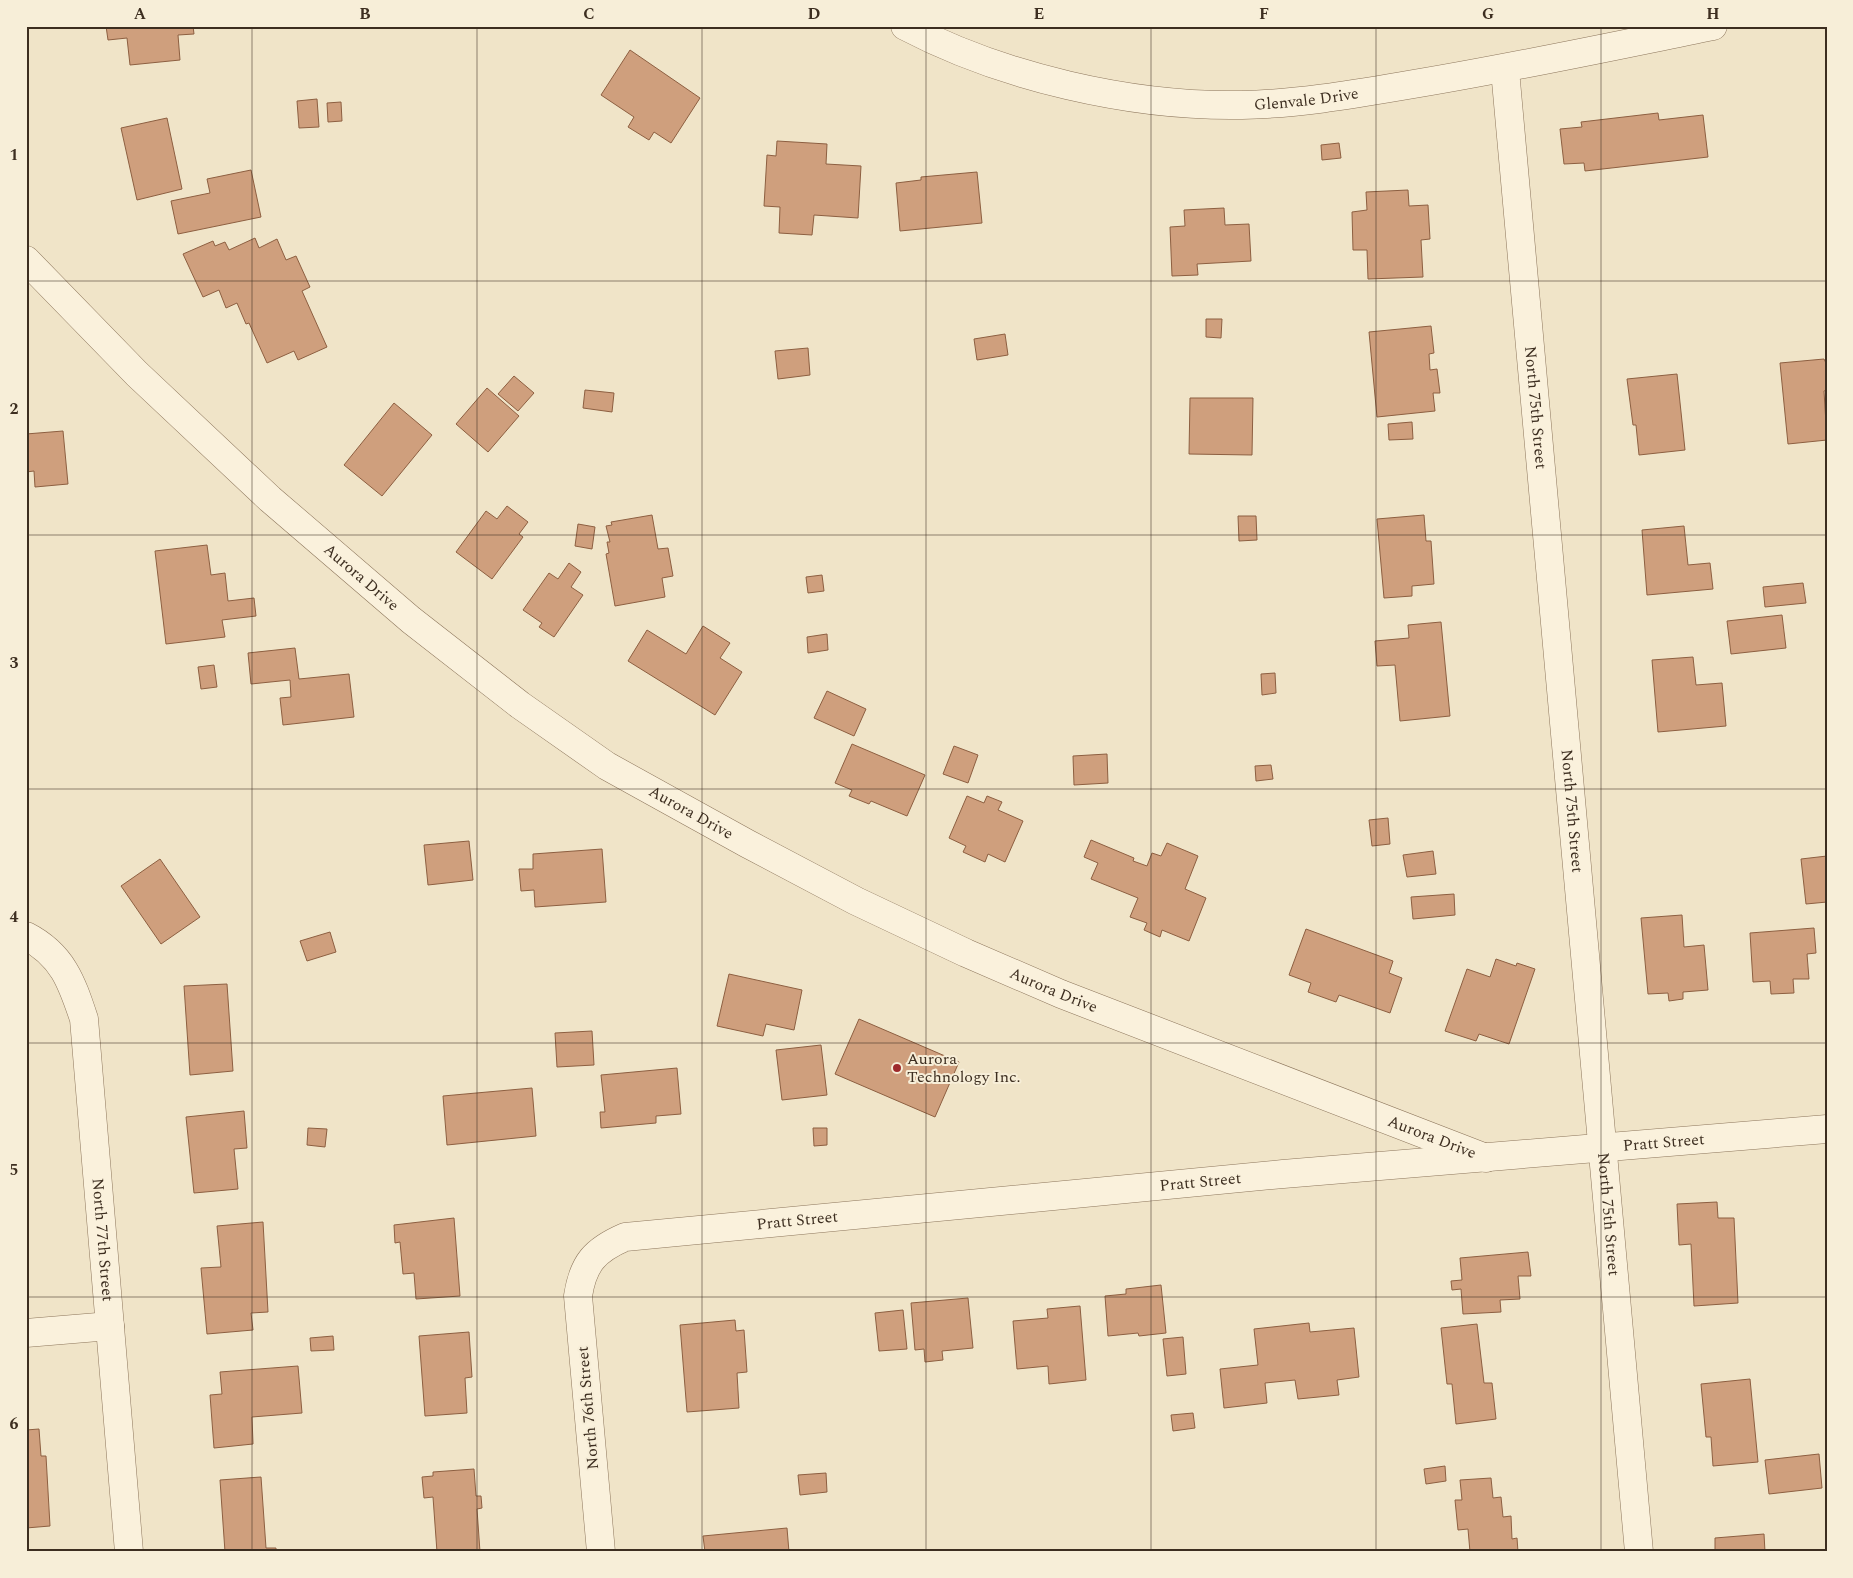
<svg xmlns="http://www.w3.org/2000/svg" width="1853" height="1578" font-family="Spectral,serif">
<rect width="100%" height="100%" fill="#f0e4c8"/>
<path fill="#cf9f7d" stroke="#8d5f41" d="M106 26H193L194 34 178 35 180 60 130 65 127 38 108 40Z
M630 50 700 98 671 143 654 132 649 140 628 127 634 117 601 95Z
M317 99 319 127 299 128 297 101Z
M341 102 342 121 328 122 327 103Z
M1658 113 1659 120 1703 115 1708 157 1585 171 1584 163 1564 164 1560 129 1582 127 1581 122Z
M167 118 182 189 137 200 121 128Z
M777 141 827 144 826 164 861 166 858 218 814 215 812 235 779 233 780 207 764 206 767 155 776 156Z
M1339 143 1341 158 1322 160 1321 145Z
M251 170 261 217 178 234 171 201 210 193 207 179Z
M977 172 982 223 900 231 896 183 921 180V177Z
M1408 190 1409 206 1428 205 1430 239 1421 240 1423 277 1368 279 1367 250H1353L1352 212 1367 210 1366 192Z
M1224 208 1225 225 1249 224 1251 261 1197 264 1198 275 1172 276 1170 227 1185 226 1184 210Z
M255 238 259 248 277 239 286 260 296 256 310 287 302 291 327 347 298 360 294 351 267 363 249 323 246 324 237 303 226 308 219 290 203 297 183 254 213 241 215 246 225 242 229 250Z
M1206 319H1222L1221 338 1206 337Z
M1431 326 1434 353 1429 354 1430 370 1437 369 1440 393H1433L1435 411 1377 417 1369 332Z
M1005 334 1008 355 977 360 974 339Z
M808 348 810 375 778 379 775 351Z
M1824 359 1827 365V390L1824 391 1827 440 1788 444 1780 363Z
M1677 374 1685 450 1639 455 1636 425H1633L1627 379Z
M514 376 534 393 518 411 498 394Z
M487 388 519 416 488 452 456 424Z
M585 390 614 393 612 412 583 408Z
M1190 398H1253L1252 455 1189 454Z
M394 403 432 435 382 496 344 465Z
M1412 422 1413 439 1389 440 1388 424Z
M63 431 68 484 35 487 34 471 26 472V434Z
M507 506 528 522 519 534 523 537 492 579 456 552 486 511 497 519Z
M652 515 658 549 668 548 673 576 662 578 665 597 615 606 606 554 609 553 607 542H610L606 526 612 525 611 522Z
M1424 515 1426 541H1431L1434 584 1412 586V596L1384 598 1377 519Z
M1238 516H1256L1257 540 1239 541Z
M578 524 595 527 592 549 575 546Z
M1684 526 1688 565 1710 563 1713 589 1647 595 1642 530Z
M207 545 211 575 225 573 228 601 254 598 256 616 222 620 225 637 166 644 155 551Z
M569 563 581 572 571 587 583 595 554 637 539 627 542 623 523 610 549 573 558 579Z
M822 575 824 591 808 593 806 577Z
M1803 583 1806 603 1765 607 1763 587Z
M1782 615 1786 648 1731 654 1727 621Z
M1441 622 1450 716 1400 721 1395 665 1377 666 1375 641 1409 638 1408 625Z
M703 626 730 643 720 658 742 672 715 715 628 661 647 630 686 654Z
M827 634 828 650 808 653 807 637Z
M295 648 299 679 349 674 354 717 283 725 280 698 291 697 290 680 251 684 248 653Z
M1693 657 1696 685 1722 683 1726 726 1658 732 1652 660Z
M214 665 217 687 201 689 198 667Z
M1275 673 1276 693 1262 695 1261 674Z
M827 691 866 709 854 736 814 718Z
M852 744 925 775 907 816 871 801 869 804 849 796 852 790 835 783Z
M954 746 978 755 968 783 943 774Z
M1107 754 1108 783 1074 785 1073 756Z
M1271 765 1273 779 1256 781 1255 766Z
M967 796 984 803 987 796 1002 802 998 810 1023 821 1005 862 988 854 985 862 963 852 966 846 949 838Z
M1388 818 1390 844 1372 846 1369 820Z
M1091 840 1134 858 1133 861 1147 866 1152 853 1161 856 1167 843 1198 856 1185 889 1206 898 1189 941 1162 930 1160 937 1144 930 1147 923 1130 917 1138 898 1091 879 1098 863 1084 857Z
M469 841 473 880 428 885 424 845Z
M602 849 606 902 535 907 534 890 521 891 519 869H533V854Z
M1433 851 1436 874 1407 877 1403 855Z
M1827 856V902L1806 904 1801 859Z
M160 859 200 917 161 944 121 886Z
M1454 894 1455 915 1413 919 1411 897Z
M1682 915 1684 947 1704 945 1708 990 1683 992V999L1669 1001 1668 993 1648 994 1641 918Z
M1814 928 1816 953 1807 954 1809 979H1793L1794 993 1771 994 1770 981 1753 982 1750 933Z
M1306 929 1393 961 1389 973 1402 978 1390 1013 1339 995 1336 1002 1308 992 1311 983 1289 975Z
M330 932 336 952 307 961 300 941Z
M1496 959 1516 966 1517 963 1535 969 1509 1044 1479 1034 1476 1041 1445 1031 1467 969 1490 977Z
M729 974 802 990 794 1030 766 1024 763 1036 717 1026Z
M227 984 233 1071 190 1075 184 986Z
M859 1019 959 1062 935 1117 835 1074Z
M592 1031 594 1065 557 1067 555 1033Z
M821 1045 827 1095 782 1100 776 1050Z
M677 1068 681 1114 656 1116V1123L601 1128 600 1112H605L601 1075Z
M532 1088 536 1136 447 1145 443 1096Z
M244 1111 247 1148 234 1149 238 1189 194 1193 186 1117Z
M308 1128 327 1129 325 1147 307 1145Z
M813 1128H827V1145L814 1146Z
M1717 1202 1718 1218H1734L1738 1303 1694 1306 1691 1244 1679 1245 1677 1204Z
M454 1218 460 1296 416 1299 414 1273 403 1274 400 1242 395 1243 394 1225Z
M263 1222 268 1312 251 1313 253 1330 207 1334 201 1268 221 1267 217 1226Z
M1528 1252 1531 1276H1518L1520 1299 1500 1300 1501 1312 1463 1314 1461 1289 1452 1290 1451 1281 1462 1280 1460 1258Z
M1161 1285 1166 1333 1139 1336 1138 1333 1108 1336 1105 1296 1126 1294V1289Z
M968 1298 973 1348 942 1351 943 1360 925 1362 924 1349 915 1350 911 1303Z
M1080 1306 1086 1380 1049 1384 1048 1366 1017 1369 1013 1321 1048 1318 1047 1309Z
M903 1310 907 1349 879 1351 875 1313Z
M735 1320 736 1331 744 1330 747 1372 737 1373 739 1408 687 1412 680 1325Z
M1309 1323 1310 1332 1354 1328 1359 1377 1337 1380 1339 1395 1298 1399 1295 1380 1265 1383 1267 1403 1224 1408 1220 1369 1258 1365 1254 1329Z
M1477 1324 1484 1383H1492L1496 1419 1456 1424 1452 1384H1447L1441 1328Z
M469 1332 472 1377 465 1378 467 1413 425 1416 419 1336Z
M333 1336 334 1350 311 1351 310 1338Z
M1183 1337 1186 1374 1167 1376 1163 1339Z
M298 1366 302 1413 252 1417 253 1444 214 1448 210 1395 222 1394 220 1372Z
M1750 1379 1758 1462 1713 1466 1711 1437H1706L1701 1384Z
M1193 1413 1195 1428 1173 1431 1171 1415Z
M39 1429 41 1456H46L50 1526 26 1528V1430Z
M1819 1454 1822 1488 1769 1494 1765 1460Z
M1445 1466 1446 1481 1426 1484 1424 1469Z
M474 1469 476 1496H481L482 1508 477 1509 480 1552H437L433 1497 424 1498 422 1477 433 1476V1472Z
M826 1473 827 1492 800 1495 798 1475Z
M261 1477 266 1548H276V1552H225L220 1480Z
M1491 1478 1493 1498 1501 1497 1503 1517 1511 1516 1512 1539 1517 1538 1518 1552H1470L1468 1529 1458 1530 1455 1500H1462L1460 1480Z
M787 1528 789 1552H705L703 1536Z
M1764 1534 1765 1552H1715V1538Z"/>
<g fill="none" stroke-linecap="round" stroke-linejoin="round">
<defs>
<g id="minor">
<path id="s1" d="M905 26C1002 77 1131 107 1242 105 1296 104 1349 95 1402 86 1507 69 1609 47 1713 26"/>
<path id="s2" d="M1505 70 1639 1552"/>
<path id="s3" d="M26 260 137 374 270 499 411 620 520 705 607 766 748 844 856 901 966 953 1061 994 1486 1158"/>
<path id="s4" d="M26 936C63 955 72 983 84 1019L129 1552"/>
<path d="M26 1333 110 1326"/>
<path id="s5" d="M601 1552 578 1296C583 1263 595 1250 625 1237L1283 1174 1827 1129"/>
</g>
</defs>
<use href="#minor" stroke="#8d765c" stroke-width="29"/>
<use href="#minor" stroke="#faf1dc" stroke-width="28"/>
</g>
<path fill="none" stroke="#3d2e20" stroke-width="1" stroke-opacity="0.55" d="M252 26V1552M477 26V1552M702 26V1552M926 26V1552M1151 26V1552M1376 26V1552M1601 26V1552M26 281H1827M26 535H1827M26 789H1827M26 1043H1827M26 1297H1827"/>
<circle fill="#9e2a2b" stroke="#f7eed8" stroke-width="2" cx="897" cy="1068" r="5"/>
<g text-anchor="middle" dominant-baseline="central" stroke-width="4" stroke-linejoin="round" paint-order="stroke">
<g font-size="16" fill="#3d2e20" stroke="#f7eed8">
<text stroke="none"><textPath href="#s1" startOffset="414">Glenvale Drive</textPath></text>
<text stroke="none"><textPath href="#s2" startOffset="339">North 75th Street</textPath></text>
<text stroke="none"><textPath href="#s3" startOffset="462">Aurora Drive</textPath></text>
<text stroke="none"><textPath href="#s2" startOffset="744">North 75th Street</textPath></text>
<text stroke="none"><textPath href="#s3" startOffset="868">Aurora Drive</textPath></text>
<text stroke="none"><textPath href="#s3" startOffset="1272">Aurora Drive</textPath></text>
<text stroke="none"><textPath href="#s3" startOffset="1678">Aurora Drive</textPath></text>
<text stroke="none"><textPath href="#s5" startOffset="1380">Pratt Street</textPath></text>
<text stroke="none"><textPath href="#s5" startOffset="915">Pratt Street</textPath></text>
<text stroke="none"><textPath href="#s2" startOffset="1149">North 75th Street</textPath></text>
<text stroke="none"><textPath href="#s5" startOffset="510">Pratt Street</textPath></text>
<text stroke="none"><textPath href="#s4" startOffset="326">North 77th Street</textPath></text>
<text transform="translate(588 1408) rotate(-95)">North 76th Street</text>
</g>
<g font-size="16" fill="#3d2e20" stroke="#f7eed8" text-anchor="start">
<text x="907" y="1059">Aurora<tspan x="907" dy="18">Technology Inc.</tspan></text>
</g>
</g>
<rect width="1853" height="1578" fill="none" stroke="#f7eed8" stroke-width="55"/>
<rect x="28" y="28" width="1798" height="1522" fill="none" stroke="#3d2e20" stroke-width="2"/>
<g font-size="16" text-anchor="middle" font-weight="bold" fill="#3d2e20">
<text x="140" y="19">A</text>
<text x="365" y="19">B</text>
<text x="589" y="19">C</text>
<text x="814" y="19">D</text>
<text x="1039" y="19">E</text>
<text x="1264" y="19">F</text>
<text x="1488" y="19">G</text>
<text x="1713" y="19">H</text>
<text x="14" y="160">1</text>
<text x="14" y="414">2</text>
<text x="14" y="668">3</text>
<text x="14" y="922">4</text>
<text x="14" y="1175">5</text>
<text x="14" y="1429">6</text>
</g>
</svg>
